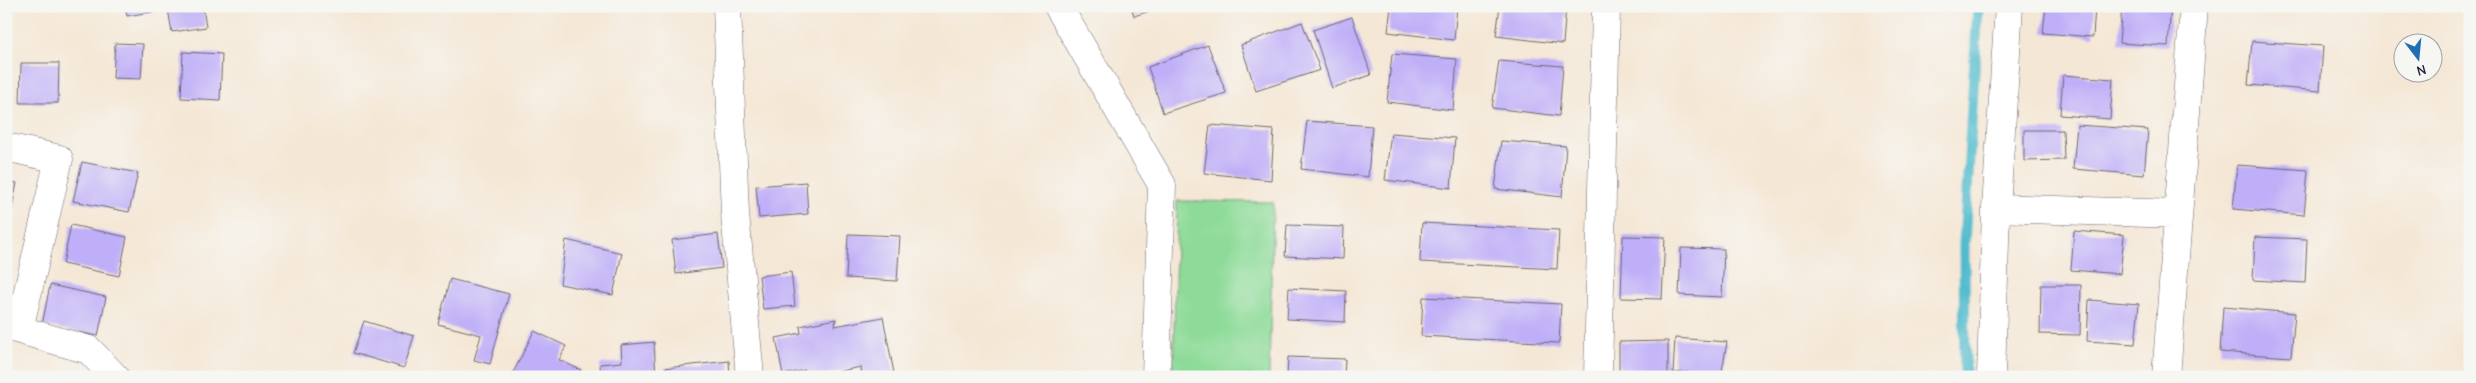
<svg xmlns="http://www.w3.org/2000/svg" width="2476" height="383" font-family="'Comic Neue',sans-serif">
<rect width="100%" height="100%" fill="#f6f6f2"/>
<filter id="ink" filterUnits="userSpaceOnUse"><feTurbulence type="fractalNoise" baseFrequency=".02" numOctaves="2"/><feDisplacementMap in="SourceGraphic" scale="10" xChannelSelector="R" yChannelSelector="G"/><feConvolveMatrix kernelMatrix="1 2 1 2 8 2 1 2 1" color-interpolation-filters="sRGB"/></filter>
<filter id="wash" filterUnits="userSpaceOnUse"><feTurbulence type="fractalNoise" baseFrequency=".0096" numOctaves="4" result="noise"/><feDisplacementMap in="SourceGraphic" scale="20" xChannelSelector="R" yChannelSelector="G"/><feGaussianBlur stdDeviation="1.12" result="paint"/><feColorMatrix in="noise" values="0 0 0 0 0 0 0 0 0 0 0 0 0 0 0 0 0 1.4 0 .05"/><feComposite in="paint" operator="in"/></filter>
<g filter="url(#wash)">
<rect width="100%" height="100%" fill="#f5e7d5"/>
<path fill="#8edb99" stroke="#587e6a" d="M1177 201 1273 202 1269 377H1173Z"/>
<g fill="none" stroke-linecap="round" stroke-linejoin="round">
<path stroke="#50bbcd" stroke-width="11" d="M1965 377 1964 244 1978 6"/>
</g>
<g id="blocks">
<path fill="#bfaff8" d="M125 6H206L203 8 206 27 172 32 168 9 127 16Z
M1131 6H1162V7L1134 16Z
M1391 6H1457L1454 40 1388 32Z
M1500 6H1566L1563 44 1496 36Z
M2046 6H2095L2093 37 2043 33Z
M2122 6H2171L2168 46 2119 43Z
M1352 17 1371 75 1332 88 1313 30Z
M1302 22 1320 70 1256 91 1241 45Z
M2252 41 2323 46 2320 91 2248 85Z
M115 43 143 44 141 79 113 78Z
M1208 45 1226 93 1163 113 1148 67Z
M183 52 222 54 220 100 181 98Z
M1392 54 1457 59 1453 110 1387 102Z
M6 59H10L8 102H6Z
M1499 61 1563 66 1559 116 1492 108Z
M21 63H59L58 103H20Z
M2063 75 2113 79 2110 119 2060 115Z
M1307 121 1372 126 1368 177 1301 169Z
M1210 125 1274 130 1271 180 1204 173Z
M2077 125 2148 130 2144 175 2073 169Z
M2024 130H2063L2064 160 2024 161Z
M1391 133 1455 138 1451 188 1385 180Z
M1501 141 1566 146 1562 197 1495 189Z
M82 162 138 173 129 212 73 201Z
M2237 165 2308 170 2304 215 2233 209Z
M6 181 17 183 9 222 6 221Z
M806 182 808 214 759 218 756 186Z
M1422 223 1559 230 1557 269 1420 262Z
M71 225 127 237 119 276 63 264Z
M1287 225 1344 227 1343 259 1285 256Z
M2074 231 2124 235 2120 274 2071 270Z
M718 234 722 268 676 274 672 240Z
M848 234 900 236 897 281 846 278Z
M1623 236 1665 237 1662 299 1621 298Z
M2255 237 2307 239 2305 283 2253 280Z
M566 240 622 253 613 295 560 284Z
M1681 248 1724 249 1722 297 1679 295Z
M791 272 795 306 763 309 759 276Z
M450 279 509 294 490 364 474 360 481 335 438 324Z
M50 285 106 297 98 336 42 325Z
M2041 285H2081L2080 335 2040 334Z
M1289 288 1346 291 1345 322 1287 319Z
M1423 297 1561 304 1559 343 1421 336Z
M2089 300 2139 304 2135 344 2087 341Z
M2223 307 2295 313 2291 357 2220 352Z
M883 317 894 373 862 377 861 367 812 377H807L805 370 783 375 776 338 801 333 800 326 836 319 835 326Z
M364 321 414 336 404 368 353 353Z
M534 331 566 346 559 360 581 370 578 377H511Z
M1675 338 1727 342 1721 377H1687L1688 372 1673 373Z
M1668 341V377H1619V342Z
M654 342 656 377H601L600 364 622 362 621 345Z
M1288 357 1345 359 1344 377H1287Z
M729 361 730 377H666L665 368Z
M1428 372 1485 375V377H1428Z"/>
</g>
</g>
<g filter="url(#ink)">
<use href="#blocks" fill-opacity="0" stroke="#6c6771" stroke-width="1"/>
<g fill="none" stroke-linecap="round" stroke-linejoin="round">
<defs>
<path id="minor" d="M727 6 735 214 750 377
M1058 6 1162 185 1156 377
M6 147 59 159 19 329
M1996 208 2178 214
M6 326 89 350 115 377
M1598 377 1606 6
M1991 377 1996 208 2009 6
M2166 377 2194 6"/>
</defs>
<use href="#minor" stroke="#6c6771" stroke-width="29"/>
<use href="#minor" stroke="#fff" stroke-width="28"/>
</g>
</g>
<rect width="2476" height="383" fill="none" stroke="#f6f6f2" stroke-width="25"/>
<g transform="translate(2418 58) rotate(164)"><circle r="24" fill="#f6f6f2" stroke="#a1a1a9"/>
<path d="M0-4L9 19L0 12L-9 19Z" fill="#1f6fb2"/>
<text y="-8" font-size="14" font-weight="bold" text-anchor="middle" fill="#22223b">N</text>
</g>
</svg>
